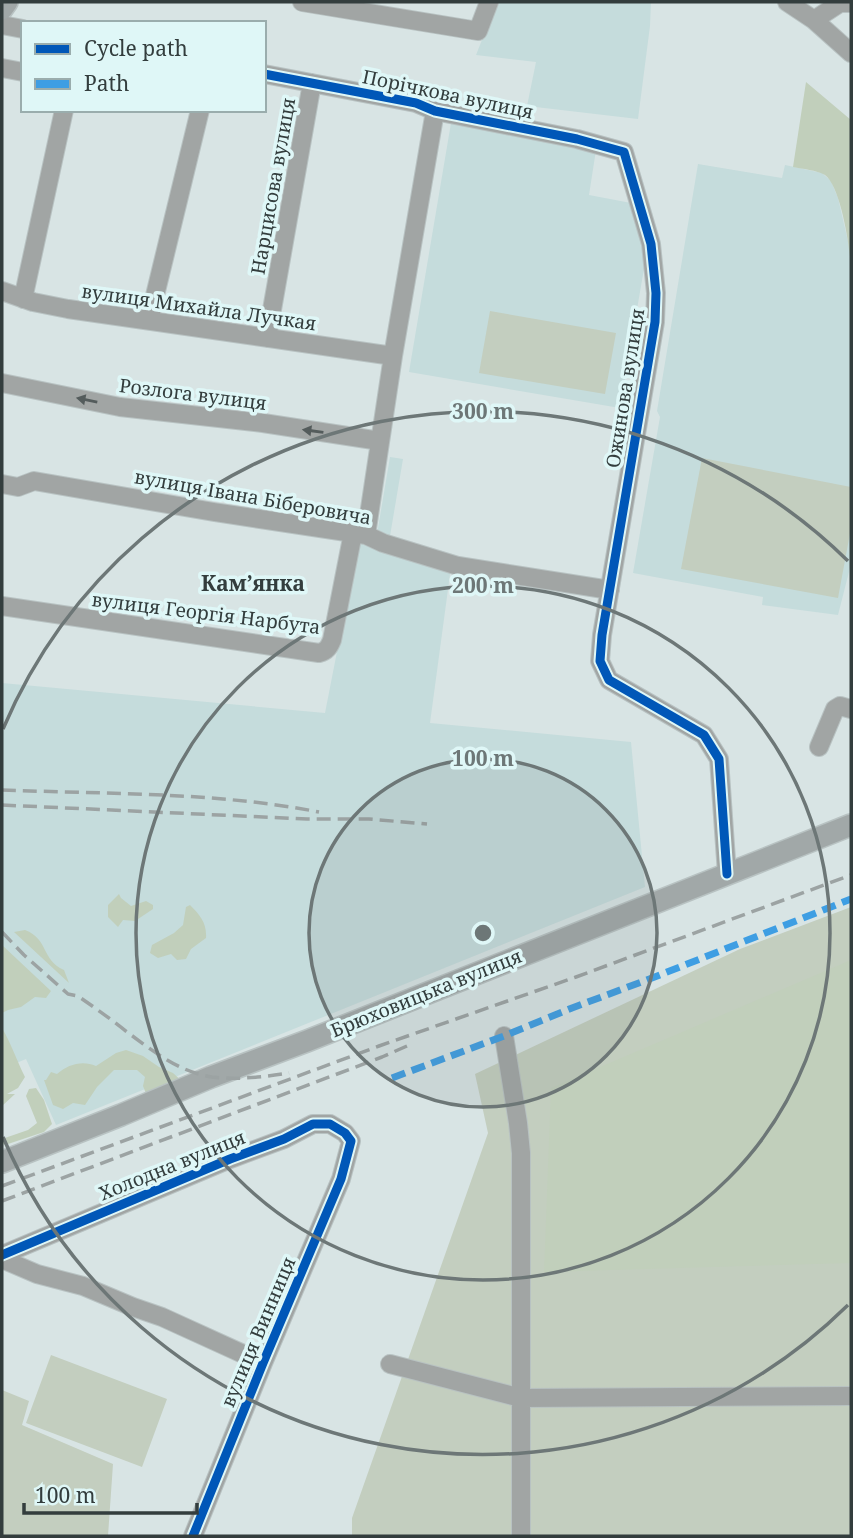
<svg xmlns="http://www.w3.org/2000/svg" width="853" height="1538" font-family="'Noto Serif',serif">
<rect width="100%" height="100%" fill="#d8e4e4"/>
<path fill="#c5dcdc" d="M497 2H651L650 26 638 119 527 106 536 62 476 55Z
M451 123 596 150 589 195 631 203 646 257 620 408 409 372Z
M698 164 782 178 785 165 822 173 831 181 838 198 850 250 851 268V564L838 615 762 605 763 597 633 573 660 417 657 411Z
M390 457 403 459 390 536 377 534Z
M359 539 451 567 430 723 631 742 645 887 56 1125 26 1059 2 1069V683L325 713Z"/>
<path fill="#c3cebf" d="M490 311 616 333 605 394 479 373Z
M702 458 851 487V528L838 598 681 569Z
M851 907V1536H352V1518L488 1133 475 1074 740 949Z
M51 1355 167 1399 142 1467 26 1423Z
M2 1390 29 1401 22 1425 113 1464 108 1536H2Z"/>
<path fill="#c1cfbb" d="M806 82 851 120V268C850 248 841 187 825 175 816 170 803 169 793 167Z
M119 894 121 898 131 906 146 901 153 905V909L135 921 123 920 118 927 108 917V905Z
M190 905C200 915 207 923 206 938L191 949 186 959 177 960 171 954 158 958 150 953 152 945 174 933 183 925 186 907Z
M25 930C49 939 41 960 64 970L69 983 14 932Z
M2 945 51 991 46 998 35 997 21 1007 8 1010 2 1013Z
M851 960V1263L544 1272 551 1088Z
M2 1028C11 1043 17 1061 25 1077L18 1088 7 1094H15L2 1106Z
M126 1050 143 1056 159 1067 173 1073 184 1083 147 1096 143 1086 145 1077 137 1070H114L97 1087 85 1105 73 1103 63 1109 53 1105 44 1080H46L51 1072 57 1074C68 1064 83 1060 96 1066L116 1053Z
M36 1088 44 1100 52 1124 44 1132 5 1145 2 1143V1139L28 1130 37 1123 26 1096 29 1089Z"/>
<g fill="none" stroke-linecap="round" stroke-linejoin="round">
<defs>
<path id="minor" d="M302 2 478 31 489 2
M787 2 814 20 851 53
M814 20 840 3H851
M2 25 23 29
M2 68 23 72
M264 74 416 103 435 111 577 139 624 152 651 244 656 293 655 322 602 635 600 661 609 680 704 735 719 759 727 874
M2 291 33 302 68 309 393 356
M23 299 64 110
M149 320 200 110
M267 338 312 83
M2 383 120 407 263 423 380 441
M2 484 18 487 34 481 214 512 353 533 366 535 383 543 458 566 610 590
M366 535 393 356 435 111
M2 606 319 653C327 651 329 647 332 640L353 533
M819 747 835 709 840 706 851 709
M504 1036 518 1123 521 1153V1536
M2 1255 230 1159 284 1139 313 1124H330L345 1133 351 1141 341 1179 263 1363 193 1536
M2 1259 37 1274 83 1286 133 1307 162 1317 263 1363
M390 1364 521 1398 851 1396"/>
<path id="major" d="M2 9 7 2
M2 1162 121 1115 211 1077 307 1041 851 825"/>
</defs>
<use href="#minor" stroke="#b8c2c2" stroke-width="20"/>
<use href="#major" stroke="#b8c2c2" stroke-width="24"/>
<use href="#minor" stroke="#a1a5a4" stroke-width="18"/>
<use href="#major" stroke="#a1a8a8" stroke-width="21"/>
<path stroke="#9ca3a3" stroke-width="3.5" stroke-dasharray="14 7" stroke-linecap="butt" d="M2 790C106 794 217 792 319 812
M2 805 307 819H369L427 824
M2 932 24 955 68 994 78 996C95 1008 111 1019 127 1032 153 1051 179 1072 212 1077 238 1080 264 1077 289 1073
M2 1186 379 1046 576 977 851 875
M2 1201 382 1057 407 1046"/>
<path stroke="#3e9ee3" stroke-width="7" stroke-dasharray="14 7" stroke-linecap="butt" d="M392 1078 504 1036 572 1008 652 978 851 899"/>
<defs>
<path id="cycleway" d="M264 74 416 103 435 111 577 139 624 152 651 244 656 293 655 322 602 635 600 661 609 680 704 735 719 759 727 874
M2 1255 230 1159 284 1139 313 1124H330L345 1133 351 1141 341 1179 263 1363 193 1536"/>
</defs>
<use href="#cycleway" stroke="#dff7f7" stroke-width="13"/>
<use href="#cycleway" stroke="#0057b8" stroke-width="9"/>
</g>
<defs><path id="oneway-solid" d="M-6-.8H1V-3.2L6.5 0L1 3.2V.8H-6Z" transform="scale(1.75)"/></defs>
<g fill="#545c5c">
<use href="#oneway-solid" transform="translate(87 400) rotate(-169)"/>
<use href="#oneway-solid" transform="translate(313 431) rotate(-172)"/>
</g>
<circle cx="483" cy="933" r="174" fill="#6d7777" fill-opacity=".12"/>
<g fill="none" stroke="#6d7777" stroke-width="3.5">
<circle cx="483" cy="933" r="174"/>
<circle cx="483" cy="933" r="347"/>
<path d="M848 1305A521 521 0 0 1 3 1137M3 729A521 521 0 0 1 848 561"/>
</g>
<g text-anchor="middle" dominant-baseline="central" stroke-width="7" stroke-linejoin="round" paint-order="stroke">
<g font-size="19" fill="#333d3d" stroke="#dff7f7">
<text transform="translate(448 94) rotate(12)">Порічкова вулиця</text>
<text transform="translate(273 186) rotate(-80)">Нарцисова вулиця</text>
<text transform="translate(199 307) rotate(8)">вулиця Михайла Лучкая</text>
<text transform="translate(625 388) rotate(-81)">Ожинова вулиця</text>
<text transform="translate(193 394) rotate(7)">Розлога вулиця</text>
<text transform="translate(253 497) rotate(10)">вулиця Івана Біберовича</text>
<text transform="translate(206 613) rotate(7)">вулиця Георгія Нарбута</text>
<text transform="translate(426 993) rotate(-22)">Брюховицька вулиця</text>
<text transform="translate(172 1165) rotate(-22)">Холодна вулиця</text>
<text transform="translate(258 1332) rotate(-67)">вулиця Винниця</text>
</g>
<g font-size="21" font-weight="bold" fill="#333d3d" stroke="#dff7f7">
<text x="253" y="583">Кам’янка</text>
</g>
</g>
<circle cx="483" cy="933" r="10" fill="#6d7777" stroke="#dff7f7" stroke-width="3.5"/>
<g font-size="21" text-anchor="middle" font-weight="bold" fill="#6d7777" stroke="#dff7f7" stroke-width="7" stroke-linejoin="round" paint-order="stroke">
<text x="483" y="419">300 m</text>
<text x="483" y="593">200 m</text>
<text x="483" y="766">100 m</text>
</g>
<rect width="853" height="1538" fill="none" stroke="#333d3d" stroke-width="7"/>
<rect x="21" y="21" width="245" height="91" fill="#dff7f7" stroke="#9aadad" stroke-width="2"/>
<rect x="35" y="44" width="35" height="10" fill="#0057b8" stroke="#9aadad" stroke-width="2"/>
<text x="84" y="56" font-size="21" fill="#333d3d">Cycle path</text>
<rect x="35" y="79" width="35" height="10" fill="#3e9ee3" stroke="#9aadad" stroke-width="2"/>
<text x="84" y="91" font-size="21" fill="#333d3d">Path</text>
<path d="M24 1503v10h173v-10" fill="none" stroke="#333d3d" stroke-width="3.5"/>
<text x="35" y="1503" font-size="21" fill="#333d3d" stroke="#dff7f7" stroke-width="5" paint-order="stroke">100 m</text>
</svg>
